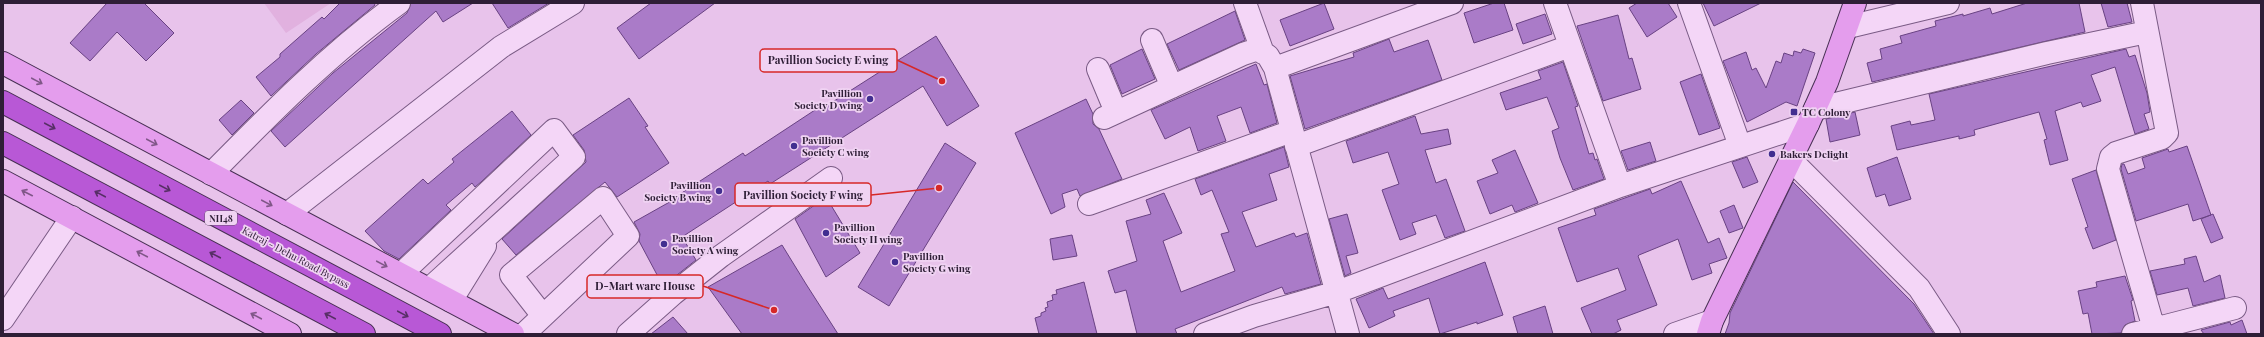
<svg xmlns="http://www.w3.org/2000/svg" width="2264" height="337" font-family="'Playfair Display',serif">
<rect width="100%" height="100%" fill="#e8c3eb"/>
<path fill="#e1b1df" d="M264 3H331L286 33Z"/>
<path fill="#aa7bc8" stroke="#694283" d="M107 3H144L174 33 146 61 117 32 90 61 70 43Z
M340 3H374L375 5 316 54 271 96 256 77 280 57V54L322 17 324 19Z
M411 3H473L443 22 436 11 285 147 271 131 333 73 407 13Z
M492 3H549L508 28Z
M651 3H715L639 59 617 28Z
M1324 3 1334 29 1290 46 1280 20Z
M1494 3H1504L1513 30 1474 43 1464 13Z
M1637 3H1668L1677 17 1647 37 1629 8Z
M1703 3H1761L1714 26Z
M2027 3H2079L2085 32 1872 82 1867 63 1882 59 1880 49 1902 43 1900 36 1936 26 1935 21 1963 14V16L1990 8 1992 14Z
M2101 3H2127L2132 22 2108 27Z
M1235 11 1245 40 1179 70 1178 68 1167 44Z
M1545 14 1552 34 1523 44 1516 24Z
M1618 15 1629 59 1632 58 1641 89 1603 101 1577 26Z
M936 36 979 106 947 126 923 86 770 184 768 181 682 237 696 260 663 286 639 241 640 234 634 222 675 199 674 198 743 153 745 156 818 108 820 110Z
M1389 39 1394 52 1428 40 1442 80 1305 129 1290 76 1354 57 1353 53Z
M1142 49 1155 79 1122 94 1110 65Z
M1803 49 1815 53 1797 106 1786 102 1747 122 1723 61 1746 52 1752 70 1756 68 1766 88 1776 61 1781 63 1784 53 1793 56 1794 51 1801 53Z
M2126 49 2129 57 2135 55 2147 93 2150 112 2144 114 2149 129 2135 134 2115 67 2091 75 2101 101 2083 107 2081 102 2055 111 2068 160 2050 165 2044 140 2047 139 2039 112 1974 130 1975 135 1959 139V136L1897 150 1891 126 1910 121 1911 125 1935 120 1929 94Z
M1563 62 1578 106 1575 107 1589 154 1593 153 1595 160 1597 159 1604 179 1573 190 1560 158 1552 131 1559 128 1547 97 1506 110 1500 93 1541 79 1538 71Z
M1256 64 1264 85 1267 84 1277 123 1250 133 1241 107 1217 116 1226 141 1198 151 1190 127 1165 139 1151 110Z
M1701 74 1720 128 1699 135 1680 82Z
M629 98 648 126 645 127 669 163 617 197 605 182 516 255 502 239 586 162 584 150 573 135Z
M1086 99 1093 114V124L1099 129 1122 179 1080 196 1077 189 1062 194 1065 207 1051 214 1015 133Z
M241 100 254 113 232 135 219 120Z
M512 111 531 135 481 182 475 187 472 183 446 205 451 210 399 259 384 251 365 231 423 179 428 184 454 162 452 159Z
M1855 112 1860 135 1830 142 1826 119Z
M1415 116 1421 134 1448 129 1451 144 1425 150 1436 183 1446 179 1465 231 1445 238 1436 215 1412 223 1416 234 1400 240 1382 190 1399 184 1388 152 1353 163 1346 141Z
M1650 142 1656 161 1628 170 1621 151Z
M945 143 976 163 889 306 858 287Z
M2187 146 2211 215 2193 221 2188 204 2136 221 2121 169 2122 164H2124L2128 174 2145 168 2142 158 2168 149 2169 152Z
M1284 147 1289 167 1269 174 1277 200 1242 212 1256 247 1294 233 1296 237 1307 233 1321 284 1285 294 1282 287 1175 329 1177 334H1137L1126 290 1115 293 1108 271 1137 261 1126 221 1151 214 1146 200 1164 193 1182 233 1163 241 1181 292 1235 271 1221 234 1229 232 1212 190 1201 195 1195 179Z
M1515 150 1538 203 1515 212 1512 205 1490 214 1477 181 1498 173 1492 160Z
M1747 157 1758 182 1743 188 1732 162Z
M1897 157 1911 199 1889 206 1885 194 1876 197 1867 168Z
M2096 170 2116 240 2093 249 2085 228 2088 227 2072 179Z
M1681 181 1708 243 1719 238 1727 258 1709 264 1712 273 1692 280 1678 239 1639 255 1638 256 1657 305 1617 320 1621 330 1613 334H1592L1581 308 1626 290 1618 268 1577 282 1558 228 1596 215 1594 209 1650 189 1652 194Z
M1793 182 1914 304 1934 334H1725L1729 323 1730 313Z
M826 197 860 253 826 277 795 219Z
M1734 205 1743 228 1729 233 1720 211Z
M1347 214 1358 253 1346 256 1351 273 1345 276 1329 219Z
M2213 214 2223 238 2211 243 2201 219Z
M1072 235 1077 256 1053 260 1050 239Z
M782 245 806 284 838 334H742L708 287Z
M2196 256 2204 282 2220 275 2225 298 2193 306 2188 288 2157 295 2150 271 2185 264 2184 259Z
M1485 262 1503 315 1477 324V322L1440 334 1429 298 1393 311 1395 316 1369 328 1356 299 1383 288 1388 299Z
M2125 276 2133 300 2131 301 2135 321 2125 325 2121 333 2092 334 2088 313 2083 314 2078 291 2097 287 2096 282Z
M1084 282 1097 334H1039L1035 318 1041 316V313L1046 311 1045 308 1048 307 1047 302 1053 300 1052 295 1057 294 1056 290Z
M1545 306 1553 334H1518L1513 317Z
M673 317 688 334H651Z
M2242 320 2247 334H2204L2201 330 2230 322 2231 325Z"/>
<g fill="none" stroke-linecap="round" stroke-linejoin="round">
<defs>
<path id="minor" d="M1245 3 1263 53
M1555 3 1620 186
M1689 3 1740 146
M1848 27 1948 3
M1152 40 1172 87
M1275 68 1452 3
M1098 69 1116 112
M1815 109 2047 53 2147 32
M1104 118 1243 54 1258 49 1268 56 1275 68 1348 334
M1296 146 1570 46
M1791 160 1919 288 1949 334
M211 174C270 114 330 53 399 3
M1089 204 1292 131
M287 214 501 47 573 3
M401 274 554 130 574 157 429 289
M451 301 485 246
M3 319 72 217
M2154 329 2235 308
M524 334 628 236 603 198 511 275 543 316
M628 334 673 294 721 256 831 178
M1205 334 1254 316 1337 292 1620 186 1808 124
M1675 334 1712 321
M2133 334 2154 329 2108 169 2111 157 2116 153 2162 138 2167 133 2142 3"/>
<path id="major" d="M3 63 513 334
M3 181 290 334
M1708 334 1712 321 1808 124 1827 82 1855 3"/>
<path id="highway" d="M3 102 440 334
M3 143 364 334"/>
</defs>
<use href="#minor" stroke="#7a5b85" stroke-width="24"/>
<use href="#major" stroke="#472f53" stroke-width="24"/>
<use href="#highway" stroke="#472f53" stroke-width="24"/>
<use href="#minor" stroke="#f4d6f7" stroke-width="22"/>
<use href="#major" stroke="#e49ded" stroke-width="22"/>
<use href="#highway" stroke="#b858d6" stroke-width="22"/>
</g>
<defs><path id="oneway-shaft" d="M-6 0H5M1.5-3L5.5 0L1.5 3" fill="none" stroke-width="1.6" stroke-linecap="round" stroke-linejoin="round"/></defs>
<g stroke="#805788">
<use href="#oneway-shaft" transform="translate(37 81) rotate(28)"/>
<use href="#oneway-shaft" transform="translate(152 142) rotate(28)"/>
<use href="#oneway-shaft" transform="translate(27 193) rotate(-153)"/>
<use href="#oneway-shaft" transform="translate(267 203) rotate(28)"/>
<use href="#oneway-shaft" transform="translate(142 254) rotate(-152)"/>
<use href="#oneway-shaft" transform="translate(382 264) rotate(28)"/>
<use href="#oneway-shaft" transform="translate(256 316) rotate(-152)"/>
</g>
<g stroke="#572f66">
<use href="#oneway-shaft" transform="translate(50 126) rotate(28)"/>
<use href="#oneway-shaft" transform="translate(165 188) rotate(28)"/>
<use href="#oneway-shaft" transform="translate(100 194) rotate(-152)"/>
<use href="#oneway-shaft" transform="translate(215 255) rotate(-152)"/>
<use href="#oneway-shaft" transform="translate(403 314) rotate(28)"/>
<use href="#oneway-shaft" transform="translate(330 316) rotate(-152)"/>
</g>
<g fill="#412e90" stroke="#f0d3f3" stroke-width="1.5">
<circle cx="870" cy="99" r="4"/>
<rect x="1790" y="108" width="8" height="8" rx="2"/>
<circle cx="794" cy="146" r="4"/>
<circle cx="1772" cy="154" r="4"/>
<circle cx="719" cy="191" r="4"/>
<circle cx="826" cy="233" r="4"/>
<circle cx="664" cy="244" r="4"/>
<circle cx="895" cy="262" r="4"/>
</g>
<g text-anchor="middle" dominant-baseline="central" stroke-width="3.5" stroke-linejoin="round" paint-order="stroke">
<rect fill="#f0d3f3" stroke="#68546f" stroke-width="1" x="205" y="211" width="32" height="14" rx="3"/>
<g font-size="9" font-weight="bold" fill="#2e1e36">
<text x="221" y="218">NH48</text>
</g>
<g font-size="10" font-weight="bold" fill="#2e1e36" stroke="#f0d3f3" text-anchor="start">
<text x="862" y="93" text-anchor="end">Pavillion<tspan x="862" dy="12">Society D wing</tspan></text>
<text x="1802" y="112">TC Colony</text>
<text x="802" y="140">Pavillion<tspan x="802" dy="12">Society C wing</tspan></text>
<text x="1780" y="154">Bakers Delight</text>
<text x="711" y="185" text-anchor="end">Pavillion<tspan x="711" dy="12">Society B wing</tspan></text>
<text x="834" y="227">Pavillion<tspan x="834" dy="12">Society H wing</tspan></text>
<text x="672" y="238">Pavillion<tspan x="672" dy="12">Society A wing</tspan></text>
<text x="903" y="256">Pavillion<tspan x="903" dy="12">Society G wing</tspan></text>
</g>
<g font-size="10" fill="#2e1e36" stroke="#f0d3f3">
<text transform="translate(296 257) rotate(28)">Katraj - Dehu Road Bypass</text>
</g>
</g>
<path fill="none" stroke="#d62828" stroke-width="1.5" d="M942 81L897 60M939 188L871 195M774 310L703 286"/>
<g fill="#d62828" stroke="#f0d3f3" stroke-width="1.5">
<circle cx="942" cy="81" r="4"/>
<circle cx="939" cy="188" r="4"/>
<circle cx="774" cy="310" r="4"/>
</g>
<g fill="#f0d3f3" stroke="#d62828" stroke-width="1.5">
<rect x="760" y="49" width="137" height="23" rx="4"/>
<rect x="735" y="183" width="136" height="23" rx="4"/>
<rect x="587" y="275" width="116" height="23" rx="4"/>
</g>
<g font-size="11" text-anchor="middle" font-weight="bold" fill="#2e1e36">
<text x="828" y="64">Pavillion Society E wing</text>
<text x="803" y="199">Pavillion Society F wing</text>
<text x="645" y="290">D-Mart ware House</text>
</g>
<rect width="2264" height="337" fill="none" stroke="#2e1e36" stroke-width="8"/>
</svg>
